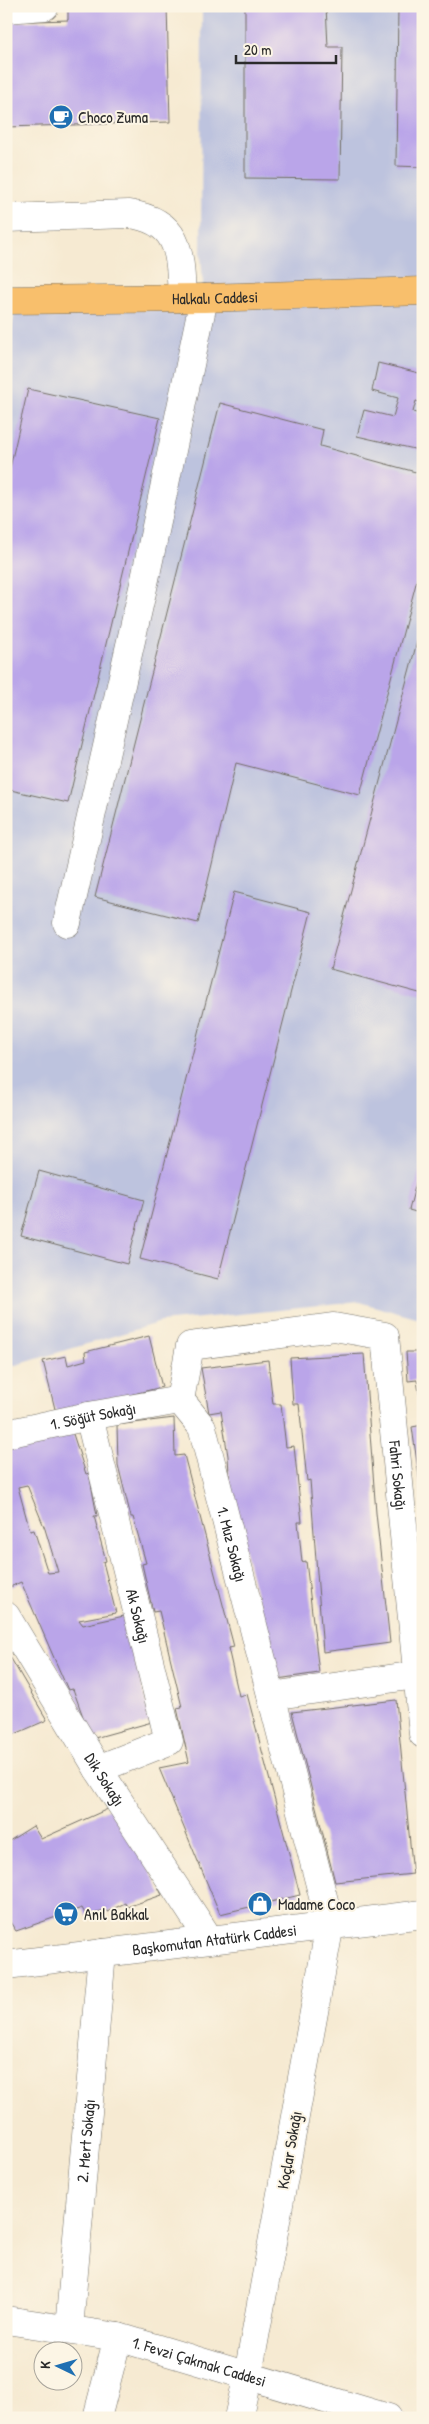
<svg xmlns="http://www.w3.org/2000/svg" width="429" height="2424" font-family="'Patrick Hand',sans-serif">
<rect width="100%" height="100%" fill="#fcf5e5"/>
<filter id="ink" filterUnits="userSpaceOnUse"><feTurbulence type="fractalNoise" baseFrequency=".02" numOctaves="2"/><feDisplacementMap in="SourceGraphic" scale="10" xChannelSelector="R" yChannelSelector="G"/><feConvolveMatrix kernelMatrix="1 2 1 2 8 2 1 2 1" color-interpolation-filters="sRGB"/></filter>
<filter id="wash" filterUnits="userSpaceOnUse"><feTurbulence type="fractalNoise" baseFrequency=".0096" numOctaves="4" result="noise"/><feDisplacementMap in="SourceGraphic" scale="20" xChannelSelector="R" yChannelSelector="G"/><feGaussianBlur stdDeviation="1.12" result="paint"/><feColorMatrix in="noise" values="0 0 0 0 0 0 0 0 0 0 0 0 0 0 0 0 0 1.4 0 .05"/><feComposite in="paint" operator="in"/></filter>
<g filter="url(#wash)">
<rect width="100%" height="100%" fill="#f6ead2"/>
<path fill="#bdc3de" d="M202 6H423V1320L359 1302 161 1322 6 1368V352L18 299 204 298 201 255Z"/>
<g id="blocks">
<path fill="#baa5e9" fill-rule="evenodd" d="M68 6H167L170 122 6 127V22L68 20Z
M245 6H326L328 47H342L340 179 245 178Z
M398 6H423V167L396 166Z
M378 363 423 374V403L416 401 413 412 423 415V451L357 436 364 410 393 417 398 398 372 391Z
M28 389 160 418 68 803 6 789V485Z
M220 403 323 430 320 446 423 474V557L360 795 236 763 198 923 95 897Z
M422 623H423V994L330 969Z
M234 892 311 912 218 1279 140 1259Z
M422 1160H423V1214L409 1210Z
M39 1171 144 1200 127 1264 21 1236Z
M149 1336 162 1387 56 1413 43 1361 66 1356 68 1365 86 1360 85 1352Z
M406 1352H423V1416L417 1380 408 1381Z
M364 1354 376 1513 390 1643 323 1652 310 1480 307 1481 299 1404H293L290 1358Z
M268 1360 273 1404H281L286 1447 294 1446 302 1522H298L302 1562 306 1561 319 1673 277 1679 230 1491 228 1456 221 1411 209 1413 201 1368Z
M174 1418 175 1456 184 1455 234 1647 228 1648 239 1696 247 1694 300 1895 220 1914 159 1768 189 1762 177 1708 182 1707 159 1611 153 1612 142 1564 146 1563 133 1517H131L118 1465 117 1425Z
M423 1425V1498H422L412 1427Z
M72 1431 86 1474 89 1473 97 1516H94L106 1561 103 1562 116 1613 79 1620 83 1625 124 1616 152 1722 91 1739 73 1689 68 1690 21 1582 10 1587 6 1579V1446ZM27 1485 45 1529 58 1572 48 1573 34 1530 30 1531 18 1487Z
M6 1650 47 1720 6 1738Z
M396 1700 413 1874 335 1882 292 1712Z
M110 1808 148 1866 162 1895 127 1907 125 1903 107 1912 105 1909 87 1917 82 1908 16 1931 6 1916V1843L33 1826 41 1839Z"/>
</g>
</g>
<g filter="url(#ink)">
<use href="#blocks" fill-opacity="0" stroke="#726e65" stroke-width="1"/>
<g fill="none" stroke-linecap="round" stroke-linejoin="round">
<defs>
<g id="minor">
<path d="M6 9 45 6"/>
<path d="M6 218 129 214C181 221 180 254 182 298"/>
<path d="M67 923 145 579 204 298"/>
<path id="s1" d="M180 1400 202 1427 330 1924 248 2375 238 2418"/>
<path id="s2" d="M180 1400 190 1346 334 1327 385 1336 423 1734"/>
<path id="s3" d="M89 1416 169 1741 98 1769"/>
<path id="s4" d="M6 1434 89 1416 180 1400"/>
<path id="s5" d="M6 1616 98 1769 209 1939"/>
<path d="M271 1696 416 1675"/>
<path id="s6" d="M6 1965 423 1914"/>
<path id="s7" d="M6 2320 118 2337 388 2418"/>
<path id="s8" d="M69 2329 102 1953"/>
<path d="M97 2418 118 2337"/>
</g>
<g id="major">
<path id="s9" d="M6 300 204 298 423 291"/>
</g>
</defs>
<use href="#minor" stroke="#726e65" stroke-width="29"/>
<use href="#major" stroke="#726e65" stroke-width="29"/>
<use href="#minor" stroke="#fff" stroke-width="28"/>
<use href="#major" stroke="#f8bf6c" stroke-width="28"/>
</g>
</g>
<defs>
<symbol id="cafe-disc" viewBox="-11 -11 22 22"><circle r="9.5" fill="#1f6fb2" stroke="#fcf5e5"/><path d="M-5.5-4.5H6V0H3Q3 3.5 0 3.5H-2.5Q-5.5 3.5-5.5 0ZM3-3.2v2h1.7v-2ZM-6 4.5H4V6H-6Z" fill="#fff"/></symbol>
<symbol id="shop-disc" viewBox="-11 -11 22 22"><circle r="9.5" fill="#1f6fb2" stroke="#fcf5e5"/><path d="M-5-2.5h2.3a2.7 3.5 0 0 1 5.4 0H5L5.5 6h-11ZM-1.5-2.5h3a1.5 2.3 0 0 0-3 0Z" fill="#fff"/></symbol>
<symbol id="supermarket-disc" viewBox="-11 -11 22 22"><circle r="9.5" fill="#1f6fb2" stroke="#fcf5e5"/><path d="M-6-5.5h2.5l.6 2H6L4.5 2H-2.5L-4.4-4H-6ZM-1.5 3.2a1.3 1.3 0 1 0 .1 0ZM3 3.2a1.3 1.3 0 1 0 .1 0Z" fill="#fff"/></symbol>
</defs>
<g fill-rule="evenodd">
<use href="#cafe-disc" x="47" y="103" width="28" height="28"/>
<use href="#shop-disc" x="246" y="1890" width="28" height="28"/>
<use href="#supermarket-disc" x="52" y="1900" width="28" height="28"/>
</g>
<g text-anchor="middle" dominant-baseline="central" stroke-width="4" stroke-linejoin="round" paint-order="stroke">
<g font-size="16" fill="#2b2b2b" stroke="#fcf5e5" text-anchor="start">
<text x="78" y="117">Choco Zuma</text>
<text x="278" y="1904">Madame Coco</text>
<text x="84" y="1914">Anıl Bakkal</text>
</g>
<g font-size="16" fill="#2b2b2b" stroke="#fcf5e5">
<text stroke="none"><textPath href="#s9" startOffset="209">Halkalı Caddesi</textPath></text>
<text stroke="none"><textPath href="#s4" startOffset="89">1. Söğüt Sokağı</textPath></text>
<text stroke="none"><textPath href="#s2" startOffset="392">Fahri Sokağı</textPath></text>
<text stroke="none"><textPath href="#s1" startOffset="156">1. Muz Sokağı</textPath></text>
<text stroke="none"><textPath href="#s3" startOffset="206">Ak Sokağı</textPath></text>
<text stroke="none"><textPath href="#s5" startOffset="191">Dik Sokağı</textPath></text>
<text stroke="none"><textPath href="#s6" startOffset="210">Başkomutan Atatürk Caddesi</textPath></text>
<text stroke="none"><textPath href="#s8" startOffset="189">2. Mert Sokağı</textPath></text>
<text transform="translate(289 2150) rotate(-80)">Koçlar Sokağı</text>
<text stroke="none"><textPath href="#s7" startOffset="198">1. Fevzi Çakmak Caddesi</textPath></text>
</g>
</g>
<rect width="429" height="2424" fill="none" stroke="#fcf5e5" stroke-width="25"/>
<g transform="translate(58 2366) rotate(275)"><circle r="24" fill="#fcf5e5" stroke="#a8a49b"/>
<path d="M0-4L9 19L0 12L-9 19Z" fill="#1f6fb2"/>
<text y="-8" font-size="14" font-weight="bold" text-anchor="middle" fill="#2b2b2b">K</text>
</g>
<path d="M236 55v8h100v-8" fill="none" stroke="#2b2b2b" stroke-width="2.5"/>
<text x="244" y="55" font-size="15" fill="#2b2b2b" stroke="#fcf5e5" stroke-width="4" paint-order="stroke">20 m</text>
</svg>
